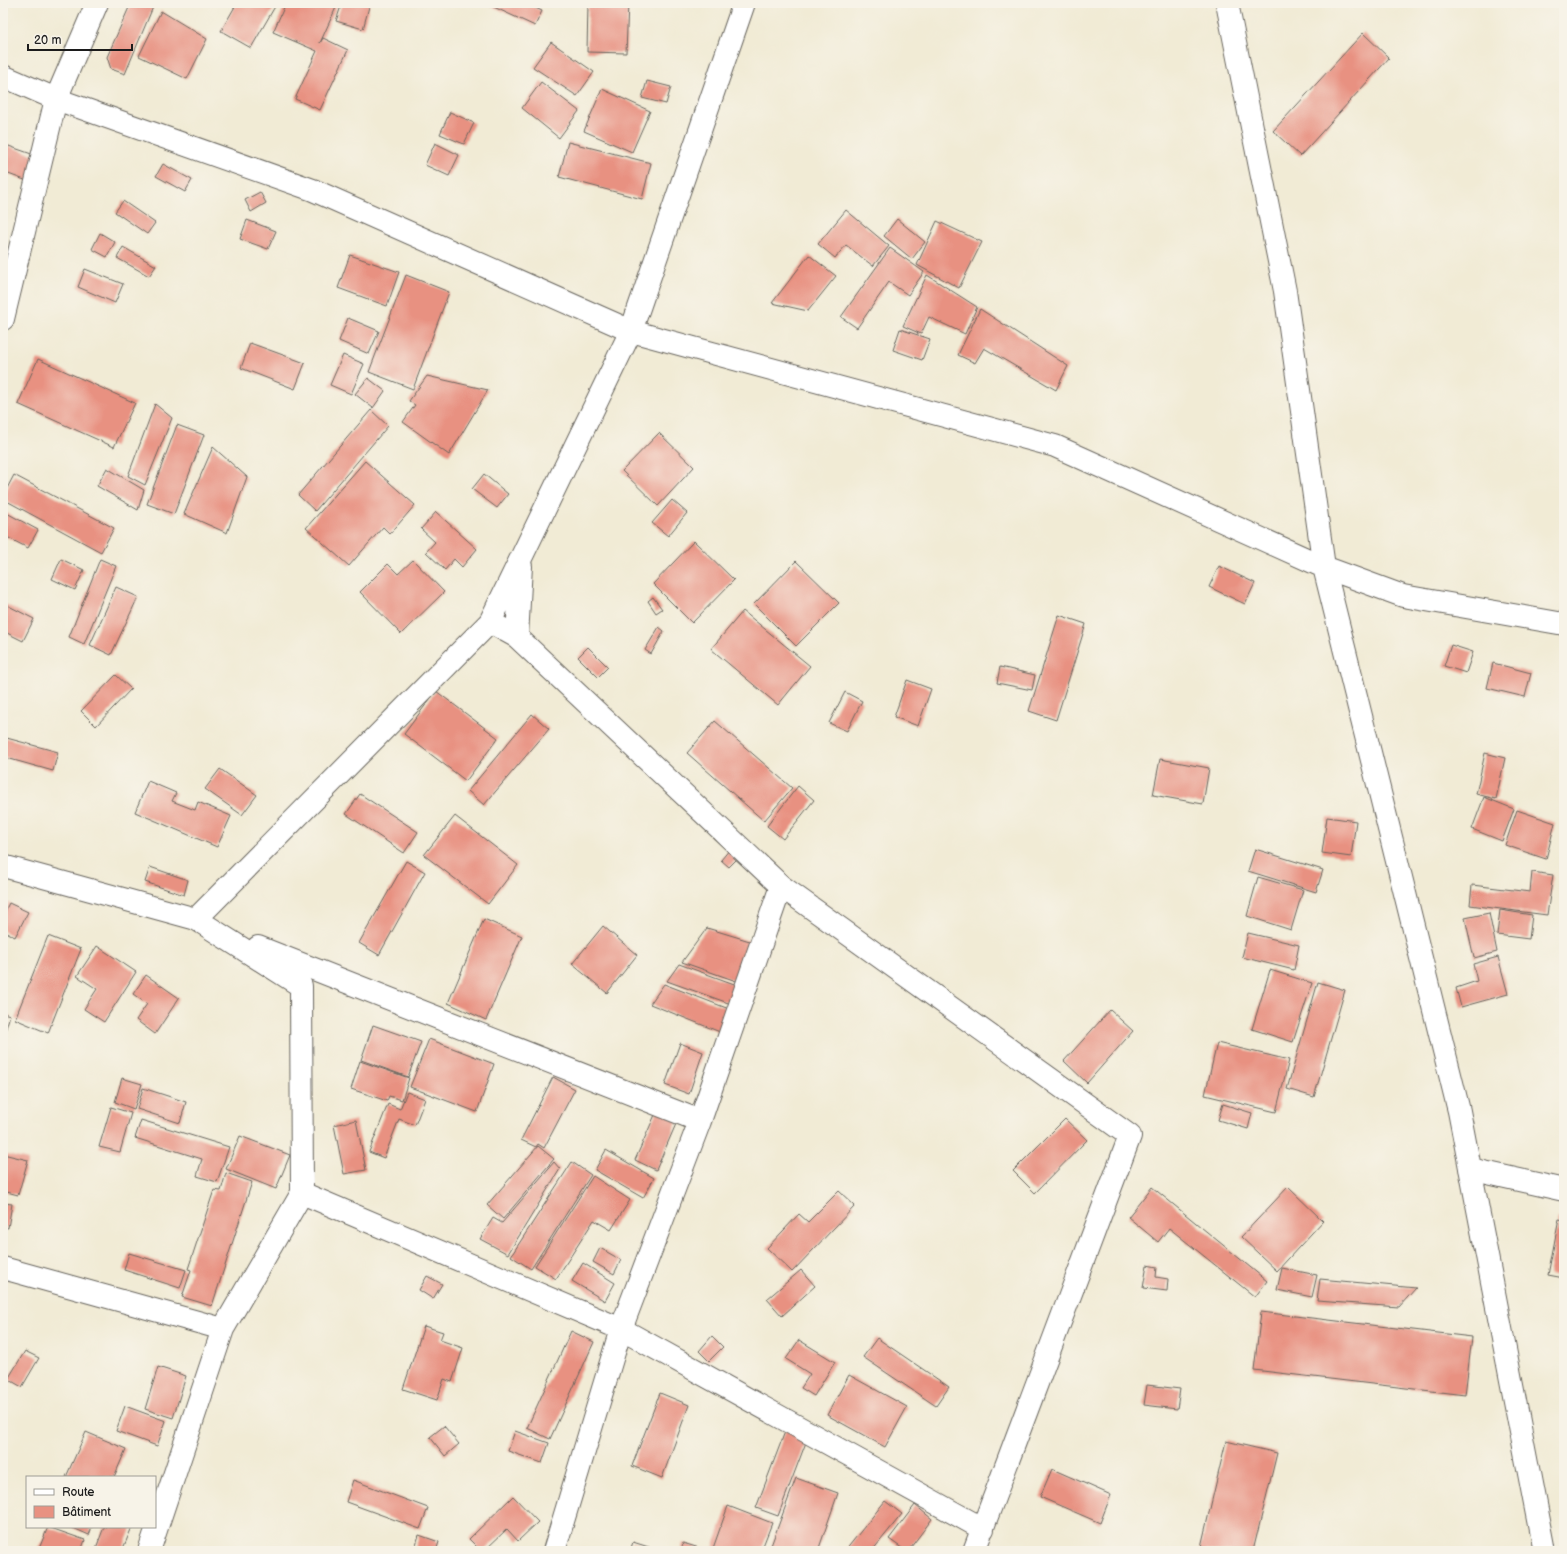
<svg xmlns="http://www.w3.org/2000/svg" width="1567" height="1554" font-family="'Balsamiq Sans',sans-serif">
<rect width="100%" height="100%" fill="#f7f3e8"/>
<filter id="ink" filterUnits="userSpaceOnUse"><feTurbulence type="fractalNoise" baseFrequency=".025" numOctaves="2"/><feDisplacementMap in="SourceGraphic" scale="8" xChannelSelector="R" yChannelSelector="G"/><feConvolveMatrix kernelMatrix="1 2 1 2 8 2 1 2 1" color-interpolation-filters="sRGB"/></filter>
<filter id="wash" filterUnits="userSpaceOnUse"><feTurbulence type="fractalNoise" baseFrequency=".012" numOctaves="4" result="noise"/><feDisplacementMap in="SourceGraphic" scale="16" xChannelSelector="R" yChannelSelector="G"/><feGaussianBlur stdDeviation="0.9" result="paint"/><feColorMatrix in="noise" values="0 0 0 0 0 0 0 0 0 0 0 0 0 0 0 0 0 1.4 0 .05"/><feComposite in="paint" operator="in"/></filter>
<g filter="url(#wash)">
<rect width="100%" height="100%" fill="#f1ebd5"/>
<g id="blocks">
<path fill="#e89181" d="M131 3H146L153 7 125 74 111 69 107 57Z
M237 3H277L251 48 221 31Z
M286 3H338L320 43 323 38 348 50 320 110 295 99 317 51 273 32Z
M342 3H370L363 29 336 21Z
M485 3H525L542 11 535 26Z
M588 3H628L626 53 587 52Z
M161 11 207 39 187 79 139 56Z
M1363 33 1389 58 1300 156 1273 131Z
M551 42 594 72 577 96 533 67Z
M647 81 671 87 666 104 642 98Z
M541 82 579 111 559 138 522 108Z
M602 89 650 111 632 152 584 131Z
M450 112 474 123 464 144 440 134Z
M568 142 651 163 642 199 559 177Z
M435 143 459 155 449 176 425 165Z
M3 144 40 157 30 182 3 172Z
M163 164 192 180 185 192 156 176Z
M260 192 266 203 251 212 245 200Z
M123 201 155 223 147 234 115 212Z
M846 210 889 246 873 266 846 245 835 258 818 244Z
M897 219 925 242 912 259 884 236Z
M247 220 276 231 268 249 240 239Z
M937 221 982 242 959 288 917 265Z
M100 233 115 242 107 257 92 249Z
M123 247 156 266 149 276 117 258Z
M890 248 924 272 908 295 889 282 857 328 841 317Z
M350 255 399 272 387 306 338 288Z
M809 255 836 276 808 311 772 303Z
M85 269 123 284 115 303 78 287Z
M406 275 449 292 413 389 369 372Z
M927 275 977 307 965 334 929 317 921 334 903 326Z
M980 309 1068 366 1056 390 984 348 975 363 958 355Z
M348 318 379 331 369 354 339 341Z
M900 329 930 339 922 360 893 350Z
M250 343 305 363 295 389 241 368Z
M343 355 364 364 351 394 330 385Z
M38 359 135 403 114 447 18 404Z
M427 376 488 390 449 455 403 422 415 405 409 401Z
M368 378 385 391 373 408 355 394Z
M155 404 172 418 145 485 128 476Z
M371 410 388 426 315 511 298 495Z
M177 425 204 435 174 514 147 504Z
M659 433 694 467 658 506 622 471Z
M213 447 247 477 227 533 184 514Z
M365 461 415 505 390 534 383 527 349 566 306 528Z
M107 468 144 490 138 510 97 486Z
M484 474 508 494 497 508 472 489Z
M14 475 114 528 101 552 3 499V496Z
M672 500 687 513 668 536 652 523Z
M3 511 38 530 28 548 3 535Z
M436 512 477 549 462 567 454 559 445 570 426 552 435 542 421 529Z
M694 541 734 580 692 623 653 584Z
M61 559 84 570 75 590 52 579Z
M100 559 116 566 84 644 69 637Z
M413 560 444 592 401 634 360 592 388 564 398 574Z
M796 561 839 603 796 646 754 604Z
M1219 566 1255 583 1245 604 1209 587Z
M116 587 138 597 111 655 90 645Z
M653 597 662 609 656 613 648 601Z
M3 603 34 619 23 641 3 631Z
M743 611 810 666 778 705 711 649Z
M1059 615 1086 624 1056 720 1029 711Z
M659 627 664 631 651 654 645 650Z
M1451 645 1473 652 1466 673 1444 666Z
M588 647 608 667 598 677 578 657Z
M1493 663 1531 673 1525 697 1487 688Z
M1000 667 1035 675 1032 690 997 683Z
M116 675 131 689 96 726 81 711Z
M907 680 931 689 918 726 894 717Z
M436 691 498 738 466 781 404 734Z
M845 692 862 701 847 731 829 723Z
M532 714 549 729 484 805 468 791Z
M715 721 792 788 764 821 687 753Z
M3 737 58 752 53 771 3 757Z
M1485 753 1505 758 1496 799 1476 794Z
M1160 759 1209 768 1203 804 1153 795Z
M220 769 257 795 242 815 205 789Z
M148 781 176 793 172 801 195 810 198 802 231 816 217 847 135 812Z
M798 786 814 800 783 839 767 826Z
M360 794 418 832 404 853 346 814Z
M1484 797 1514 809 1502 841 1472 829Z
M1517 810 1555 823 1546 859 1505 845Z
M455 816 518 865 488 904 424 855Z
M1327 817 1356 821 1351 857 1322 853Z
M730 849 738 858 729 867 721 860Z
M1255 849 1323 870 1316 892 1248 871Z
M406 861 425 872 379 955 359 943Z
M150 867 188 880 184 895 145 882Z
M1532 872 1553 875 1547 915 1470 905 1472 885 1530 892Z
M1258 877 1303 890 1291 930 1247 916Z
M9 903 28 912 15 937 3 931V915Z
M1500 910 1532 915 1529 939 1497 935Z
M1489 913 1497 952 1474 958 1465 918Z
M484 919 522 936 486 1020 448 1003Z
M603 926 637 955 607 993 572 964Z
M707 928 753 942 739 982 682 962Z
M1248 933 1299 945 1294 970 1242 957Z
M48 936 81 949 48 1033 15 1019Z
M97 946 136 972 104 1022 84 1009 97 989 77 976Z
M1498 957 1508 994 1461 1007 1456 988 1477 981 1473 964Z
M679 964 737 985 731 1004 667 981Z
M1270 970 1312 983 1293 1042 1252 1029Z
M146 975 179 998 155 1034 136 1020 147 1004 133 994Z
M1318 982 1345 990 1314 1097 1287 1089Z
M664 984 729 1009 720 1032 650 1004Z
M1110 1010 1133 1031 1087 1083 1064 1061Z
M3 1013 10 1015 3 1038Z
M373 1025 421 1042 408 1077 361 1060Z
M429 1039 494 1064 477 1112 410 1087Z
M680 1043 703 1052 689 1094 665 1085Z
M1217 1043 1289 1060 1276 1112 1205 1095Z
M360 1061 409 1078 402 1100 389 1096 387 1101 351 1089Z
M553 1077 575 1089 544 1148 538 1144 536 1147 521 1140Z
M122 1078 142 1084 134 1109 115 1102Z
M143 1088 186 1102 180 1123 137 1109Z
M407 1092 425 1099 415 1125 399 1119 384 1158 369 1152 388 1104 400 1109Z
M1223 1104 1252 1113 1248 1129 1218 1120Z
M111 1107 131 1113 120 1152 99 1147Z
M658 1108 679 1117 656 1170 635 1160Z
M1563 1118H1564V1136H1560Z
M1065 1119 1087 1140 1035 1193 1013 1171Z
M141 1120 229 1147 217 1182 197 1176 202 1159 135 1138Z
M356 1120 366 1170 344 1174 334 1125Z
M240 1136 290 1155 276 1189 226 1169Z
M538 1146 554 1159 503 1219 487 1205Z
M606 1150 654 1178 643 1198 595 1170Z
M3 1154 28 1160 18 1195 3 1191Z
M554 1162 560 1169 508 1254 480 1239 493 1218 502 1223Z
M572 1162 591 1175 531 1269 511 1256Z
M226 1173 252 1182 212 1306 182 1297 191 1270 188 1269 214 1190 221 1191Z
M593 1176 630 1200 611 1230 594 1220 556 1279 535 1266Z
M1152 1187 1267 1281 1255 1297 1169 1228 1158 1242 1128 1217Z
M1288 1187 1323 1221 1277 1271 1241 1237Z
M839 1191 855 1206 792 1272 767 1248 799 1214 808 1222Z
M3 1203 12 1204 8 1228 3 1227Z
M1559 1219 1564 1220V1278L1548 1275Z
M600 1248 621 1260 614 1274 593 1262Z
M129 1253 186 1270 180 1288 124 1270Z
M583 1263 615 1283 605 1301 572 1281Z
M1147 1265 1157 1267 1156 1277 1168 1279 1167 1291 1143 1288Z
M1282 1268 1317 1275 1312 1297 1277 1290Z
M801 1270 815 1286 782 1316 767 1299Z
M427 1276 442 1284 433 1299 419 1290Z
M1320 1279 1416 1288 1399 1307 1317 1301Z
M1261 1312 1472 1337 1465 1395 1254 1370Z
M424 1326 443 1332 440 1340 463 1348 452 1382 444 1379 437 1400 403 1389Z
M571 1331 594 1342 550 1439 527 1428Z
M712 1336 723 1347 709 1361 699 1351Z
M877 1338 949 1387 936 1406 863 1357Z
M799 1340 835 1362 814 1396 801 1388 810 1374 786 1359Z
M25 1351 39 1358 22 1387 8 1379Z
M158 1367 186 1376 173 1418 145 1409Z
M849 1375 907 1407 885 1447 827 1415Z
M1147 1385 1180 1389 1177 1409 1144 1405Z
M660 1393 689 1405 662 1478 632 1466Z
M125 1406 166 1421 157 1446 116 1431Z
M444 1426 459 1444 445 1456 430 1437Z
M786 1429 808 1437 778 1516 756 1508Z
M515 1431 549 1443 542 1463 508 1451Z
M86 1432 126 1449 114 1477H66Z
M1226 1441 1277 1453 1253 1551H1200Z
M1052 1469 1111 1495 1100 1523 1040 1497Z
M796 1478 838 1493 818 1551H769Z
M353 1480 428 1508 420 1529 346 1502Z
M513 1496 538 1522 518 1541 507 1529 484 1551H481L469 1539Z
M885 1501 902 1514 872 1551H845Z
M915 1505 932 1519 908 1551H906L889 1539Z
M728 1506 772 1523 761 1551H712Z
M48 1527 85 1540 81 1551H38Z
M71 1527H92L89 1535Z
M104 1527H132L122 1551H95Z
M419 1535 439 1542 436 1551H414Z
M633 1542 661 1551H630Z
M683 1543 706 1550 705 1551H681Z"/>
</g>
</g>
<g filter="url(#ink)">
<use href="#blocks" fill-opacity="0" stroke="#67645d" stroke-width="1"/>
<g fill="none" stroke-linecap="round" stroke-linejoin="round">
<defs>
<path id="street" d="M1227 3 1285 291 1324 567 1459 1111 1544 1551
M3 76 56 99 313 190 631 331 1055 446 1324 567 1403 596 1564 624
M3 319 56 99 97 3
M490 622 517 637 781 886 1130 1136 974 1551
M517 637 521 566
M3 866 196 919 301 986 302 1193 223 1329 149 1551
M196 919 490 622 631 331 744 3
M258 947 700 1121
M1470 1169 1564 1190
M302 1193 621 1329 983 1529
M3 1268 223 1329
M554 1551 621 1329 700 1121 781 886"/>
</defs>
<use href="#street" stroke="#67645d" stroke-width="24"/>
<use href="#street" stroke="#fff" stroke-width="22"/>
</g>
</g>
<rect width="1567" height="1554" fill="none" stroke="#f7f3e8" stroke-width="16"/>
<rect x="26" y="1476" width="130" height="52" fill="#f7f3e8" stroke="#9f9d96"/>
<rect x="34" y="1489" width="20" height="6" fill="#ffffff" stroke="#9f9d96"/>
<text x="62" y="1496" font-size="12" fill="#1c1c1c">Route</text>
<rect x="34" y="1506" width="20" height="12" fill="#e89181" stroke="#9f9d96"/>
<text x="62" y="1516" font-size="12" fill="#1c1c1c">Bâtiment</text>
<path d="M28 44v6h104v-6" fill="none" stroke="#1c1c1c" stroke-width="2"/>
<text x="34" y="44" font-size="12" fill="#1c1c1c" stroke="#f7f3e8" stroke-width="3" paint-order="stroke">20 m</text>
</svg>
